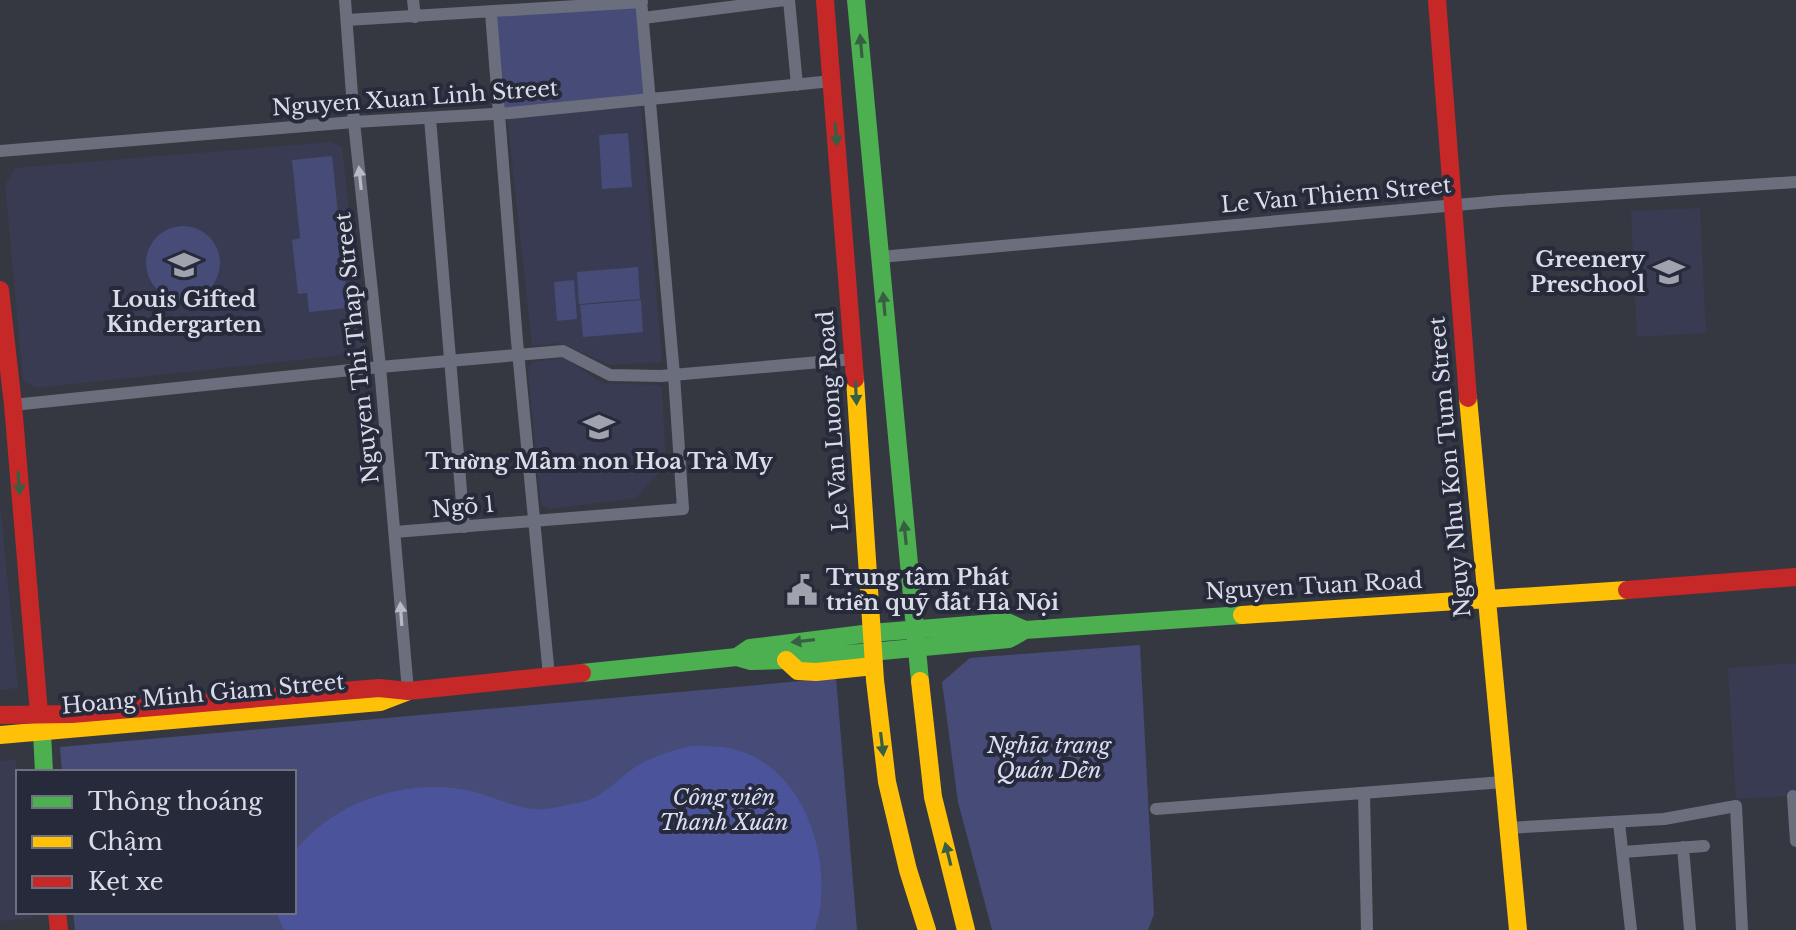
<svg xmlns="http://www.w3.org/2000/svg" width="1796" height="930" font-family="'Libre Baskerville',serif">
<rect width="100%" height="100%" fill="#363841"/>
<path fill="#383b51" d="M641 107 662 362 610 365 560 343 532 346 507 115Z
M331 142 342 147 364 345 354 354 36 388 23 380 5 185 15 168Z
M1700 208 1706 333 1637 337 1631 211Z
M566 358 601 383 658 385 662 388 666 466 636 498 550 509 541 505 528 371 532 362Z
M0 502 18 688 0 690Z
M1796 663V841L1793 796 1736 799 1728 668Z
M16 759 18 912H32L33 918 0 921V761Z"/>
<path fill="#464c77" d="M642 2 650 100 498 114 491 13Z
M628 133 632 187 602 189 599 135Z
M332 156 348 308 309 312 307 293 298 294 292 240 300 238 292 160Z
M146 263a37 37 0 1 1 74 0a37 37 0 1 1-74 0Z
M638 267 640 299 579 304 577 272Z
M574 280 577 319 557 321 554 282Z
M641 300 643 332 583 337 580 305Z
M1140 645 1154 914 1148 930H992L958 802 942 682 970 658Z
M836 678 857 930H75L73 912H294V772H62L60 747Z"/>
<path fill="#4b539b" d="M692 746C704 746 717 746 729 748 796 762 826 838 821 899 821 910 817 920 815 930H284L276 912H294V852C334 801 408 777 471 791 493 796 513 808 536 809 549 810 565 805 578 803 603 799 620 776 640 764 657 755 674 750 692 746Z"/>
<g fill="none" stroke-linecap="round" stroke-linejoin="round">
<path stroke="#6b6e7c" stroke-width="12" d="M345 0 354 122 380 367 408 691
M413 0 415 17
M789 0 797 85
M491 13 517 341 549 676
M643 18 785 0
M347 20 642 2
M430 118 464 527
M0 151 354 122 510 113 832 81
M880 257 1501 201 1796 182
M13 405 380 367 563 351 610 375 661 376 854 359
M395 532 683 509 674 375 641 0
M1364 794 1367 930
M1793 796 1796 841
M1156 809 1503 782
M1619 823 1631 930
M1507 828 1664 819 1736 806 1742 930
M1683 847 1690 930
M1623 852 1704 846"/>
<path stroke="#4caf50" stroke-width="18" d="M856 0 920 681
M737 657 750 648 871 633 1007 622 1025 630
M582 673 737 657 751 661 786 660 1009 639 1025 630 1242 615
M42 733 44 772"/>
<path stroke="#ffc107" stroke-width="18" d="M855 379 875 680 887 782 908 870 927 930
M1468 398 1518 930
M1242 615 1627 590
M786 660 798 671 816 672 874 666
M920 681 933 797 966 930
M0 735 380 702 406 692"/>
<path stroke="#c62828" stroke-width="18" d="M825 0 855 379
M1437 0 1468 398
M0 290 13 405 39 713
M1627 590 1796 577
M0 715 72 714 379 688 408 691 582 673
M57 912 59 930"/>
</g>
<defs><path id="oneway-solid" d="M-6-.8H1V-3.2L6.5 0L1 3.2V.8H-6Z" transform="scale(2)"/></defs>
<g fill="#365f43">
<use href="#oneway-solid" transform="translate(861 46) rotate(-95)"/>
<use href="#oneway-solid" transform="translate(836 134) rotate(85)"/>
<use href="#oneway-solid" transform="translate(884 304) rotate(-95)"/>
<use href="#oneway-solid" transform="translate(856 393) rotate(87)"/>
<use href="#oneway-solid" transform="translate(19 483) rotate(85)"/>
<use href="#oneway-solid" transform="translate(905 533) rotate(-96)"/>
<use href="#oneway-solid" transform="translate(803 641) rotate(173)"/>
<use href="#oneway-solid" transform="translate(882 744) rotate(83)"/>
<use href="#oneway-solid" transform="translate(948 854) rotate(-104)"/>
</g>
<g fill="#b8bbc7">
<use href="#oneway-solid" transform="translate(360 178) rotate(-96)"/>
<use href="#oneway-solid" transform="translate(401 614) rotate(-94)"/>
</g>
<defs>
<symbol id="school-bare" viewBox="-9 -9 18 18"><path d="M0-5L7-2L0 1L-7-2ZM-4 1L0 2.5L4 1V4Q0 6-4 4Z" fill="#a0a3ad" stroke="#272a3b" stroke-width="2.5" paint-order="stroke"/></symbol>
<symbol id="civic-bare" viewBox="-9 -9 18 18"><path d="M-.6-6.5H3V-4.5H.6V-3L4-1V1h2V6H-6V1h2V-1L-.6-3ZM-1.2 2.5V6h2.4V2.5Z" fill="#a0a3ad" stroke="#272a3b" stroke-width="2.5" paint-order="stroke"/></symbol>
</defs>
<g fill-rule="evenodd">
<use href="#school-bare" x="162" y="243" width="44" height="44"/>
<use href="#school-bare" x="1647" y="250" width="44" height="44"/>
<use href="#school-bare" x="577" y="405" width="44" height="44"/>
<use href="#civic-bare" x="780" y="568" width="44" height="44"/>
</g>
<g text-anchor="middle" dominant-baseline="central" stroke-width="8" stroke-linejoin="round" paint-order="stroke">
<g font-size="22" fill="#d9dce7" stroke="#272a3b">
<text transform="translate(415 98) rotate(-4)">Nguyen Xuan Linh Street</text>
<text transform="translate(1336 195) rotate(-5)">Le Van Thiem Street</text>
<text transform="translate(357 348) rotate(-96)">Nguyen Thi Thap Street</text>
<text transform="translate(833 421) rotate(-94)">Le Van Luong Road</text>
<text transform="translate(1450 467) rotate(-95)">Nguy Nhu Kon Tum Street</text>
<text transform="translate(463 507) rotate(-5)">Ngõ 1</text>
<text transform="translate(1314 586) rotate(-3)">Nguyen Tuan Road</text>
<text transform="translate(203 694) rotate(-5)">Hoang Minh Giam Street</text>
</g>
<g font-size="22" font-weight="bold" fill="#d9dce7" stroke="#272a3b">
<text x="1645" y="259" text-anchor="end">Greenery<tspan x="1645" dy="25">Preschool</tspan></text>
<text x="184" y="299">Louis Gifted<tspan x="184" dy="25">Kindergarten</tspan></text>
<text x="599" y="461">Trường Mầm non Hoa Trà My</text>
<text x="826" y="577" text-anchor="start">Trung tâm Phát<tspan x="826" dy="25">triển quỹ đất Hà Nội</tspan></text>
</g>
<g font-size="22" font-style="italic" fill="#d9def4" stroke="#272a3b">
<text x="1049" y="745">Nghĩa trang<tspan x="1049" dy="25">Quán Dền</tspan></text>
<text x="724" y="797">Công viên<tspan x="724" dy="25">Thanh Xuân</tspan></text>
</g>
</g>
<rect x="16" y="770" width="280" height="144" fill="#272a3b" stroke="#6e7180" stroke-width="2"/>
<rect x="32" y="796" width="40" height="12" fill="#4caf50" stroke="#6e7180" stroke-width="2"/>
<text x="88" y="810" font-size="24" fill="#d9dce7">Thông thoáng</text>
<rect x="32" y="836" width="40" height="12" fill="#ffc107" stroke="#6e7180" stroke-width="2"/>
<text x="88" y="850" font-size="24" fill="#d9dce7">Chậm</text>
<rect x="32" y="876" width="40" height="12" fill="#c62828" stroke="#6e7180" stroke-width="2"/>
<text x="88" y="890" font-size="24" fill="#d9dce7">Kẹt xe</text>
</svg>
